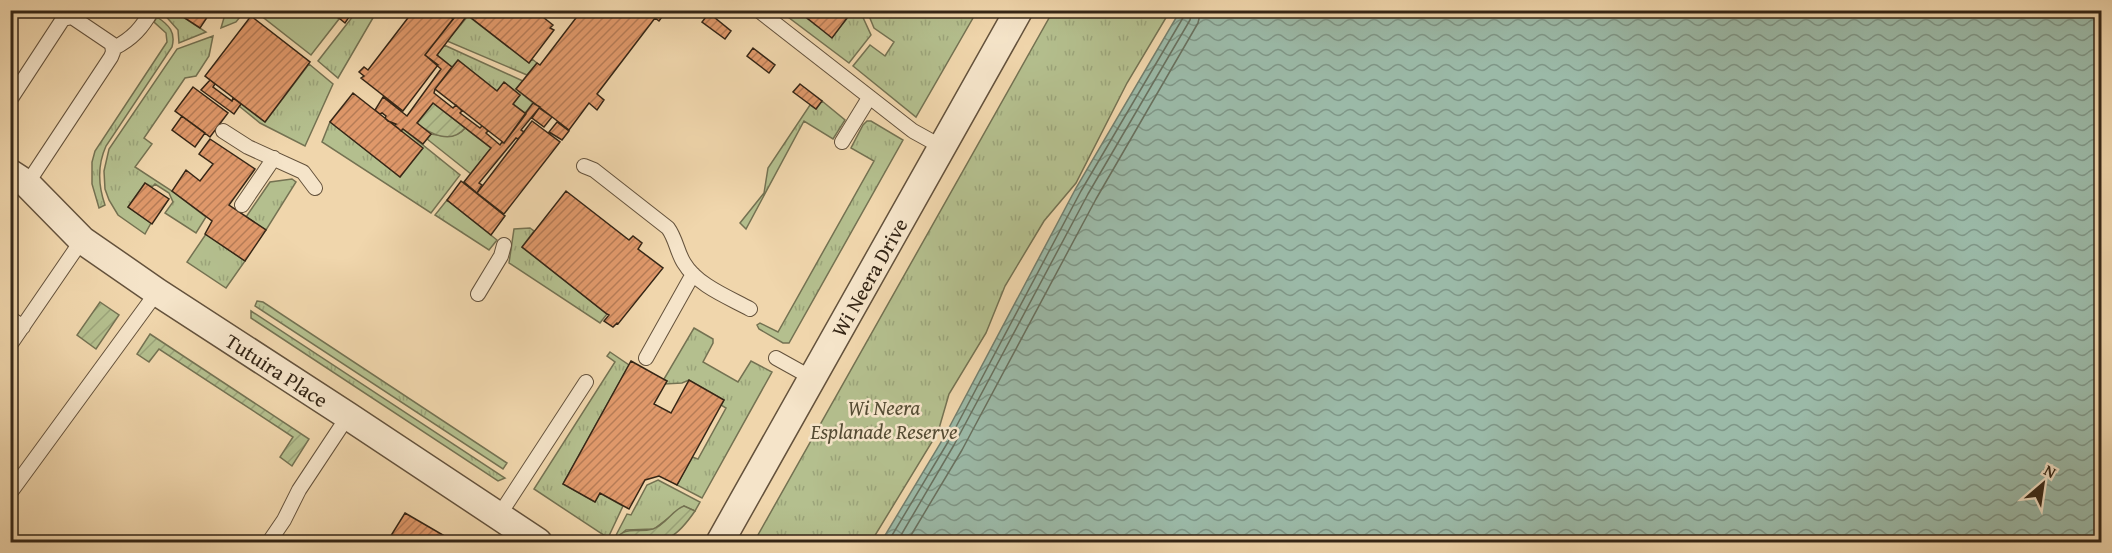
<svg xmlns="http://www.w3.org/2000/svg" width="2112" height="553" font-family="'Gentium Book Plus',serif">
<defs>
<pattern id="grass-tufts" width="24" height="20" patternUnits="userSpaceOnUse" patternTransform="scale(1.5)"><rect width="24" height="20" fill="#b4bf8e"/><path d="M3 7l-1-3M5 7V3M7 7l1-3M15 17l-1-3M17 17v-4M19 17l1-3" fill="none" stroke="#9ba47a"/></pattern>
<pattern id="garden-furrows" width="10" height="10" patternUnits="userSpaceOnUse" patternTransform="scale(1.5)"><rect width="10" height="10" fill="#b4bf8e"/><path d="M-1 1l2-2M0 10L10 0M9 11l2-2" fill="none" stroke="#9ba47a"/></pattern>
<pattern id="water-waves" width="16" height="10" patternUnits="userSpaceOnUse" patternTransform="scale(1.5)"><rect width="16" height="10" fill="#9bb9a7"/><path d="M0 5q4-4 8 0t8 0" fill="none" stroke="#7f9687"/></pattern>
<pattern id="building-hatch" width="6" height="6" patternUnits="userSpaceOnUse" patternTransform="scale(1.5)"><rect width="6" height="6" fill="#df986a"/><path d="M-1 1l2-2M0 6l6-6M5 7l2-2" fill="none" stroke="#b67c56"/></pattern>
</defs>
<rect width="100%" height="100%" fill="#f0d6ac"/>
<filter id="stains"><feTurbulence type="fractalNoise" baseFrequency=".00333" numOctaves="4"/><feColorMatrix values="0 0 0 0 .2 0 0 0 0 .09 0 0 0 0 .02 0 0 0 .5 -.17"/></filter>
<radialGradient id="worn" r=".72"><stop offset=".6" stop-color="#630" stop-opacity="0"/><stop offset="1" stop-color="#630" stop-opacity=".3"/></radialGradient>
<path fill="url(#grass-tufts)" stroke="#747252" stroke-width="1.5" d="M163 11H178L177 13 206 32 179 43 178 30 162 12Z
M226 11V10L245 11 236 22 221 28Z
M357 11H377L338 78 318 61Z
M780 11H797L832 37 853 11H860L871 35 849 63Z
M867 11H977L916 117 853 66 870 45 885 56 894 42 874 28Z
M1053 11H1170L1127 83 1076 183 1044 221 1005 286 986 333 949 394 938 432 871 542H754Z
M468 16 529 63 532 59 537 63 527 75 447 41Z
M157 17C169 25 176 32 172 47L106 146C97 166 98 185 105 205L99 208 92 184V162L95 151 167 42 166 33 154 22Z
M213 36 209 56 196 76 185 78 144 138 152 144 135 167 172 191 206 217 196 233 165 213 173 202 169 193 155 184 152 187 145 183 128 207 151 223 145 234 118 215 109 200 105 189 104 171 109 149 177 49Z
M444 45 523 81 516 89 533 103 525 113 513 104 520 95 505 83 497 91 458 60 452 67 437 55Z
M309 64 333 84 305 146 260 123 239 106 241 104 265 122Z
M822 101 845 120 833 139 804 121 746 229 740 223 764 193 768 168 810 105 816 109Z
M867 121H871L903 140 789 343H783L759 329 757 325 760 323 778 332 874 161 851 148 863 125Z
M330 122 400 177 422 148 401 131 403 129 460 175 431 213 322 142Z
M465 128 491 148 471 174 427 139 431 134C444 136 456 139 465 128Z
M292 179 296 182 266 230 246 217 270 182Z
M447 200 497 240 489 250 435 215Z
M530 228 534 231 522 247 607 314 600 323 509 263 514 229Z
M206 234 245 261 226 288 187 262Z
M257 301 263 302 507 463 503 469 255 306Z
M251 311 505 478 498 481 251 318Z
M694 328 713 339V343L703 362 738 382 751 361 772 372 702 498 677 485 692 457 698 459 726 408 721 405 724 400 689 380 682 383 665 384 667 381 664 379Z
M610 352 629 365 563 484 595 502 600 493 623 506 608 538 534 489 615 362 607 356Z
M658 480 700 502 695 511 684 506 654 529 626 530 613 541 627 514 631 515 647 485Z"/>
<path fill="url(#garden-furrows)" stroke="#747252" stroke-width="1.5" d="M433 103 465 128C451 145 430 134 417 123Z
M100 302 119 315 96 349 77 335Z
M150 334 309 439 292 466 280 457 293 437 159 349 149 362 137 354Z
M684 506 695 511C677 537 669 542 637 542 629 542 621 543 613 541 628 524 635 534 653 529 666 525 672 510 684 506Z"/>
<path fill="#b4bf8e" stroke="#747252" stroke-width="1.5" d="M255 11H329L339 19 311 55Z"/>
<path fill="url(#water-waves)" stroke="#727e6d" stroke-width="1.5" d="M1180 11H2101V542H881L943 439 1076 188Z"/>
<g fill="none" stroke-linecap="round" stroke-linejoin="round">
<path stroke="#68705e" stroke-width="1.5" d="M888 542 948 442 1081 191 1184 16 1185 10
M897 542 954 445 1088 194 1190 20 1192 10
M907 542 962 450 1096 199 1198 23 1201 10"/>
</g>
<path fill="url(#building-hatch)" stroke="#352616" stroke-width="1.5" d="M178 10H206L210 13 200 28 177 13Z
M329 10H354L345 23Z
M414 10H442L453 19 425 55 438 65 403 111 361 78 364 76 359 72 364 67 368 70Z
M444 10H457L466 17 437 55 452 67 435 89 434 93 453 108 456 105 462 111 460 113 480 128 482 126 485 128 488 131 486 133 500 145 502 142 504 143 533 103 540 107 521 130 524 132 518 139 516 138 479 183 482 185 477 193 464 182 491 148 433 103 417 123 431 134 423 144 403 129 401 131 398 128 394 125 396 124 388 121 385 118 386 116 382 113 380 114 375 110 383 97 407 116 441 69 425 55 454 18Z
M461 10H534L553 25 550 28 554 30 529 63Z
M582 10H661L665 13 659 21 655 18 597 94 604 100 597 110 589 103 569 130 516 89 537 63 540 65Z
M797 10H853L832 38Z
M709 13 731 31 725 39 702 22Z
M251 16 310 62 265 122 205 76Z
M753 48 775 65 769 73 747 56Z
M458 60 497 91 504 82 520 95 513 104 526 114 504 143 435 89Z
M210 80 215 84 213 87 232 101 233 98 241 104 234 114 201 90Z
M800 84 822 101 816 109 793 92Z
M193 87 228 113 210 137 175 111Z
M353 93 423 148 400 177 330 122Z
M539 108 552 117 544 127 532 118Z
M182 116 205 133 195 147 172 130Z
M532 121 560 142 504 214 477 193Z
M557 122 569 131 562 140 549 132Z
M210 139 255 169 229 205 266 230 245 261 205 234 212 221 172 191 186 170 200 181 213 164 199 154Z
M461 181 505 216 491 235 447 200Z
M145 183 169 199 152 224 128 207Z
M566 191 629 240 633 236 642 243 638 249 663 268 618 324 617 323 613 327 604 321 609 315 607 314 522 247Z
M631 361 667 381 654 404 671 413 689 380 724 400 677 485 659 476 645 480 629 509 600 493 595 502 563 484Z
M405 513 455 542H387Z"/>
<g fill="none" stroke-linecap="round" stroke-linejoin="round">
<defs>
<path id="lane" d="M758 10 913 131 942 147
M114 48C132 39 142 28 152 10
M10 100 63 19 72 17 112 44 113 52 111 57 27 184
M223 131 248 147 303 172 315 188
M842 142 869 98
M584 166 594 170 668 228C676 239 677 252 684 263 697 285 728 297 750 309
M242 205 274 158
M478 294 501 256 504 245
M10 318 23 327
M10 345 82 240
M646 358 693 274
M776 358 812 378
M10 493 157 292
M498 517 586 382
M269 542 284 520 299 490 348 416"/>
<g id="street">
<path id="s1" d="M10 173 27 184 82 240 157 292 348 416 538 542"/>
<path id="s2" d="M720 542 1019 10"/>
</g>
</defs>
<use href="#lane" stroke="#64523c" stroke-width="16"/>
<use href="#street" stroke="#64523c" stroke-width="30"/>
<use href="#lane" stroke="#f5e4c9" stroke-width="14"/>
<use href="#street" stroke="#f5e4c9" stroke-width="27"/>
</g>
<g text-anchor="middle" dominant-baseline="central" stroke-width="5" stroke-linejoin="round" paint-order="stroke">
<g font-size="21" fill="#352616" stroke="#f5e4c9">
<text stroke="none"><textPath href="#s2" startOffset="304">Wi Neera Drive</textPath></text>
<text stroke="none"><textPath href="#s1" startOffset="333">Tutuira Place</textPath></text>
</g>
<g font-size="21" font-style="italic" fill="#554c34" stroke="#f5e4c9">
<text x="884" y="407">Wi Neera<tspan x="884" dy="24">Esplanade Reserve</tspan></text>
</g>
</g>
<rect width="2112" height="553" fill="none" stroke="#f0d6ac" stroke-width="36"/>
<rect x="12" y="12" width="2088" height="529" fill="none" stroke="#352616" stroke-width="3"/>
<rect x="18" y="18" width="2076" height="517" fill="none" stroke="#352616" stroke-width="1.5"/>
<g transform="translate(2043 484) rotate(29)" stroke="#f5e4c9" stroke-width="4.5" paint-order="stroke">
<path d="M0-4.5L10 22L0 15L-10 22Z" fill="#352616"/>
<text y="-9" font-size="16" font-weight="bold" text-anchor="middle" fill="#352616">N</text>
</g>
<rect width="100%" height="100%" filter="url(#stains)"/>
<rect width="100%" height="100%" fill="url(#worn)"/>
</svg>
